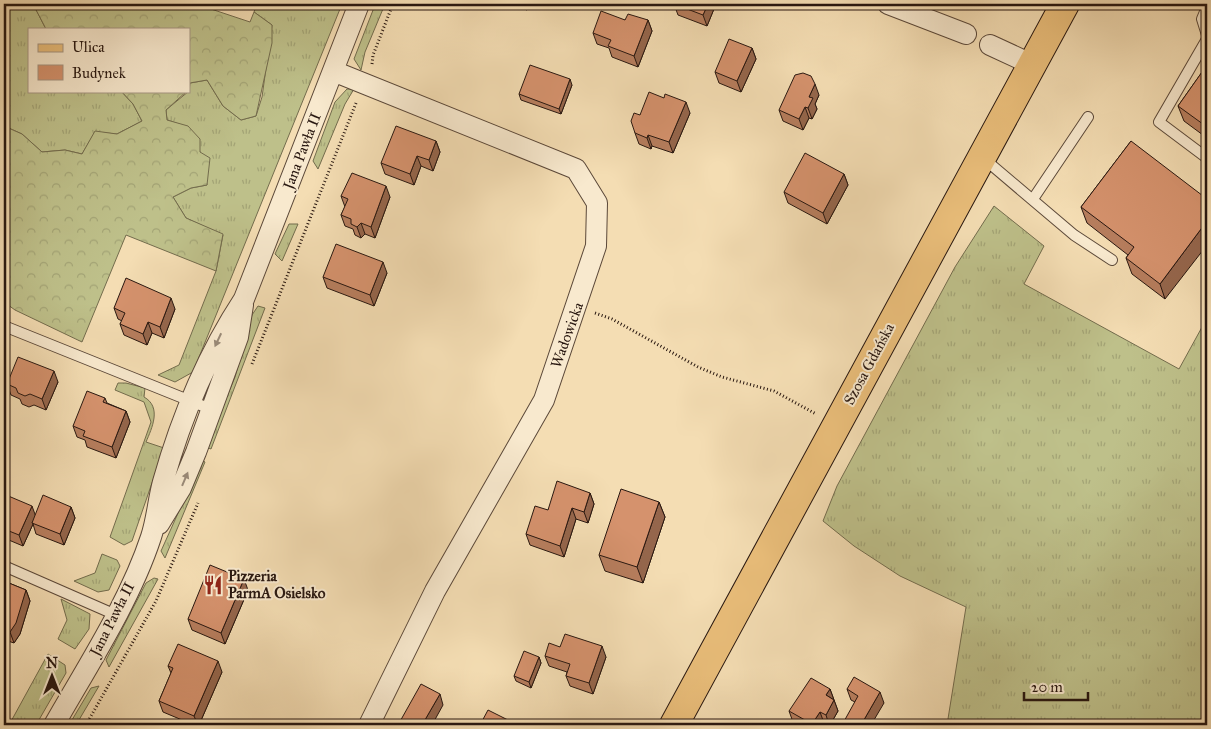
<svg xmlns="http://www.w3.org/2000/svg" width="1211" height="729" font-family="'IM FELL Great Primer',serif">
<defs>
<pattern id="grass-tufts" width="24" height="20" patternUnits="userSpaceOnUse" patternTransform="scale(1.25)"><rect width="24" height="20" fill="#bec08a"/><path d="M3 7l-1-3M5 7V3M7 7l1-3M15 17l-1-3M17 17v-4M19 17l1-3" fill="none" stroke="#a3a476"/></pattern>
<pattern id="forest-crowns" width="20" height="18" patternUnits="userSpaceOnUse" patternTransform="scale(1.25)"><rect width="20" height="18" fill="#bec08a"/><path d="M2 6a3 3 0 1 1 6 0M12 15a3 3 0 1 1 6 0" fill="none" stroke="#a3a476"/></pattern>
</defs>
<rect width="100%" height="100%" fill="#f4ddb3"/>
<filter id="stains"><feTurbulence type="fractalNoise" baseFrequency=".004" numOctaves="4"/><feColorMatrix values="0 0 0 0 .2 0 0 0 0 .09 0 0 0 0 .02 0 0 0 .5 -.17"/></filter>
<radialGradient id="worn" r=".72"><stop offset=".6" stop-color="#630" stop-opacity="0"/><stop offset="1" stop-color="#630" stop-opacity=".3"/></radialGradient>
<path fill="url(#grass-tufts)" stroke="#736c4d" d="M4 4H33L46 29H29V91H121L133 104 142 121 117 134 95 132 82 154 65 150 42 152 22 134 4 126Z
M257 4H342L193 372 175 382 158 375 179 365 216 271 223 235 186 218 173 197 191 188 207 185 200 152 188 127 167 120 166 110 189 91 190 83 207 80 223 106 241 120 256 116 262 97 272 25 254 12Z
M385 4 365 52 361 70 354 59 375 5Z
M347 89H354L345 104 318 169 313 161 335 102Z
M994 206 1044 246 1024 284 1179 369 1207 318V707L1198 725H947L966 607 900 576 854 546 823 521 837 486 955 267Z
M289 224H298L282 261 275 254Z
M258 306 265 308 211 449 206 447 235 377 252 315Z
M118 383H126L145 388 144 397C162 407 152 428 146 442L164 448 132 541 124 545 110 537 151 422 144 402 115 390Z
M202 460 205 462 165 558 161 551Z
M102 554 117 560 120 566 109 590 98 592 74 581 95 573Z
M154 578 158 579 109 667 106 660 146 583Z
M61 599 90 614 89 629 75 649 58 639 67 620Z
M48 654 65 665 66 673 36 725H9Z
M99 686 76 725H69L91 688Z"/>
<path fill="url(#forest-crowns)" stroke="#736c4d" d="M33 4H196L250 22 254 12 272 25V43L256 116 241 120 223 106 207 80 190 83 189 86V29H46Z
M121 91H187L166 110 167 120 188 126 200 139V152L210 158 207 185 191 188 173 197 186 218 223 234 216 271 126 235 82 342 15 310 4 302V126L22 134 42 152 65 150 82 154 95 131 117 134 142 121 133 104Z"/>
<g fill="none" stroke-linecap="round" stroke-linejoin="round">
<defs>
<path id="service" d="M1207 7 1202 19 1207 35
M1207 39 1159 122 1207 158
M982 157 1074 235 1112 260
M1033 199 1088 117
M4 326 213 410
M4 566 116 615"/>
<path id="minor" d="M888 4 966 34
M990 45 1031 64
M333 71 576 169 597 203 596 246 544 400 435 591 369 725
M159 524 181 488 196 452 238 337 243 305
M54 725C87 667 130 601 151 537 157 519 158 500 163 482 181 418 208 354 244 299L359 4"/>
<path id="primary" d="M674 725 1065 4"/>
</defs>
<use href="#service" stroke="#5b4839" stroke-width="12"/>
<use href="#minor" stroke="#5b4839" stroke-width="22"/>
<use href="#primary" stroke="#281710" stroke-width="30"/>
<path stroke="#281710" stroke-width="3" stroke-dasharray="1 2.5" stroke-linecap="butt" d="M372 64 373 55 393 4
M595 313 612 319 698 367 722 377 774 391 816 414
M252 364 356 103
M86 725 156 601 198 503"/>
<use href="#service" stroke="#f8e9ce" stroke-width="10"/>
<use href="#minor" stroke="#f8e9ce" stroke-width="20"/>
<use href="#primary" stroke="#eabe7a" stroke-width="28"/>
</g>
<path fill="#b77e5e" stroke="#281710" d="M511 4H529L527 10Z
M674 4H716L707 26 678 15Z
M625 20H648L652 31 638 67 612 57 609 48 597 44 593 33Z
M752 48 756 59 741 92 719 83 715 72Z
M1207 65V138L1184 121 1178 106Z
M572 85 561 114 521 100 519 94Z
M819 95 815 104 817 109 812 119 809 118 803 130 783 121 779 110Z
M690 113 673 153 652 146 651 149 639 144 635 133 640 115Z
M436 141 440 152 433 171 421 166 414 185 385 174 381 163Z
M1131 141 1165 299 1132 274 1126 258 1128 255 1087 223 1081 207Z
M844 174 848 185 827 224 788 203 784 192Z
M341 196 390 197 375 238 365 234 361 238 355 235 353 229 345 226 341 215 345 207Z
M387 273 374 306 327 288 323 277Z
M114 308 175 309 164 338 152 333 147 345 124 335 120 324 122 321 118 319Z
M58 382 46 410 34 405 29 407 22 404 20 399 11 395 7 384Z
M105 398 107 403 126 411 130 422 116 458 87 447 85 440 77 437 73 426Z
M590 493 594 504 588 523 576 519 564 557 530 545 526 534 548 510Z
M4 498 35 515 71 507 75 518 64 545 36 534 33 524 23 546 4 538Z
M659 502 665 517 643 583 605 571 599 555Z
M4 581 26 590 30 601 20 634 14 643 5 640H4Z
M248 590 225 644 192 630 188 619Z
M560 647 606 657 593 694 570 686 566 676 567 672 549 666 545 656Z
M539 657 541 663 531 688 516 681 514 676Z
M168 666 222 672 199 725H194L163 712 159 701 171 673Z
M830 689 838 711 830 725H828L824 723 822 725H799L793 722 789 711Z
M847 689 884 703 855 702 851 700Z"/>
<path fill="#95664c" stroke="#281710" d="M525 4H529L527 10Z
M708 4H716L707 26 703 15Z
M648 20 652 31 638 67 634 56Z
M752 48 756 59 741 92 737 81Z
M570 79 572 85 561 114 559 109Z
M815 84 819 95 815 104 817 109 812 119 808 108 809 97Z
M686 102 690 113 673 153 669 142Z
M805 107 809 118 803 130 799 119Z
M648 135 652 146 651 149 647 138Z
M436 141 440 152 433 171 429 160Z
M417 156 421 166 414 185 410 174Z
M844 174 848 185 827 224 823 213Z
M386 186 390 197 375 238 371 227Z
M1207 221V245L1165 299 1160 284Z
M361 223 365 234 361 238 357 227Z
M383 262 387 273 374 306 370 295Z
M171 298 175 309 164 338 160 327Z
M148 322 152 333 147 345 143 334Z
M54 371 58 382 46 410 42 399Z
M126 411 130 422 116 458 112 447Z
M590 493 594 504 588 523 584 512Z
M659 502 665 517 643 583 637 567Z
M32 506 36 517 32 523 33 524 23 546 19 535Z
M71 507 75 518 64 545 60 534Z
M572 508 576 519 564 557 560 546Z
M244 579 248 590 225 644 221 633Z
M26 590 30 601 20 634 14 643 10 632Z
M602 646 606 657 593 694 589 683Z
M539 657 541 663 531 688 529 682Z
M218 661 222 672 199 725H198L194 716Z
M830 689 834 700 826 695Z
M880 692 884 703 871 725H861Z
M440 694 443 705 432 725H422Z
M834 700 838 711 830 725H829L826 715Z
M820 712 824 723 822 725H813L812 724Z"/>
<path fill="#d5926d" stroke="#281710" d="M674 4H708L703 15Z
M601 11 625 20 628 14 648 20 634 56 608 46 611 40 593 33Z
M729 39 752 48 737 81 715 72Z
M530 65 570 79 559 109 519 94Z
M1207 65V127L1178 106Z
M803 73 811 76 815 84 809 97 813 98 808 108 805 107 799 119 779 110 795 75Z
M649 92 664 98 665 94 686 102 669 142 648 135 647 138 635 133 631 121 634 113 640 115Z
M396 126 436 141 429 160 417 156 410 174 381 163Z
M1131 141 1207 199V221L1160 284 1126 258 1134 247 1081 207Z
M805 153 844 174 823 213 784 192Z
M352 173 386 186 371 227 361 223 357 227 351 224V219L341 215 348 199 341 196Z
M336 244 383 262 370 295 323 277Z
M126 278 171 298 160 327 148 322 143 334 120 324 125 313 114 308Z
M18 357 54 371 42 399 30 394 25 396 18 393 16 388 7 384Z
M87 391 105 398 103 402 126 411 112 447 83 436 85 431 73 426Z
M557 481 590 493 584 512 572 508 560 546 526 534 535 506 548 510Z
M621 489 659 502 637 567 599 555Z
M6 495 32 506 19 535 4 529V498Z
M43 495 71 507 60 534 32 523Z
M210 565 244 579 221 633 188 619Z
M4 581 26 590 16 623 10 632 4 630Z
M565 634 602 646 589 683 566 676 570 664 545 656 549 643 560 647Z
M178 644 218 661 194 716 159 701 173 668 168 666Z
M524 651 539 657 529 682 514 676Z
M854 677 880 692 861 725H842L858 696 847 689Z
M811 678 830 689 826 695 834 700 826 715 820 712 812 724 789 711Z
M421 684 440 694 422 725H398Z
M488 710 518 725H480Z
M146 721 153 725H144Z"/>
<defs><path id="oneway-solid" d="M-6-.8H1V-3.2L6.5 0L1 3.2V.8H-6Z" transform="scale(1.25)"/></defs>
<g fill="#9a8a78">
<use href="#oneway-solid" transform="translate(218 340) rotate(115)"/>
<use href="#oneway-solid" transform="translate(185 479) rotate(-67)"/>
</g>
<defs>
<symbol id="restaurant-bare" viewBox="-9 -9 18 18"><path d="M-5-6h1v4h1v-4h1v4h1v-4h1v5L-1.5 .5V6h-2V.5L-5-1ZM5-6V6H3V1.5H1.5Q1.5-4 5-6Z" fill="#8f2418" stroke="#f8e9ce" stroke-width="2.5" paint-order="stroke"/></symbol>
</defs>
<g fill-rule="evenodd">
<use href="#restaurant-bare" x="199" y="571" width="28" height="28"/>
</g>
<g text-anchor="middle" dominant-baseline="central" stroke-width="4" stroke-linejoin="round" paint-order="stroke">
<g font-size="15" fill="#281710" stroke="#f8e9ce">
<text transform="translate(302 151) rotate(-69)">Jana Pawła II</text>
<text transform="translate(567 335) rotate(-70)">Wadowicka</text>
<text transform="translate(869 364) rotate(-62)">Szosa Gdańska</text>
<text transform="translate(112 619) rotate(-63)">Jana Pawła II</text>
</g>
<g font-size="15" font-weight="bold" fill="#281710" stroke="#f8e9ce" text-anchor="start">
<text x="228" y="576">Pizzeria<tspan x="228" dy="17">ParmA Osielsko</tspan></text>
</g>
</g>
<rect width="1211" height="729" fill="none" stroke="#f4ddb3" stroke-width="20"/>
<rect x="5" y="5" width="1201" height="719" fill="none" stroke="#281710" stroke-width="2.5"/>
<rect x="10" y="10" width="1191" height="709" fill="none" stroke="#281710"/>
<rect x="28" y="28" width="162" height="65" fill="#f8e9ce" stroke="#a59582"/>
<rect x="38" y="44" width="25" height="8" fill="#eabe7a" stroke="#a59582"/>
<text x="72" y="52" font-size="15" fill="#281710">Ulica</text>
<rect x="38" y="65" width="25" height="15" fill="#d5926d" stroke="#a59582"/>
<text x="72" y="78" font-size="15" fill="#281710">Budynek</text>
<g transform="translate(52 676)" stroke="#f8e9ce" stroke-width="4" paint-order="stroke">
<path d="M0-4L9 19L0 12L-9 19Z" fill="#281710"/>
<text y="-8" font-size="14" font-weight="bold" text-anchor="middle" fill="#281710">N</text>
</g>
<path d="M1024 692v8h64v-8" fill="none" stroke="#281710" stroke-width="2.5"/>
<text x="1031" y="692" font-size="15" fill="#281710" stroke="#f8e9ce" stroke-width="4" paint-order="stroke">20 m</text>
<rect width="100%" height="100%" filter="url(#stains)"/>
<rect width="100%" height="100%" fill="url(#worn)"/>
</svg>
